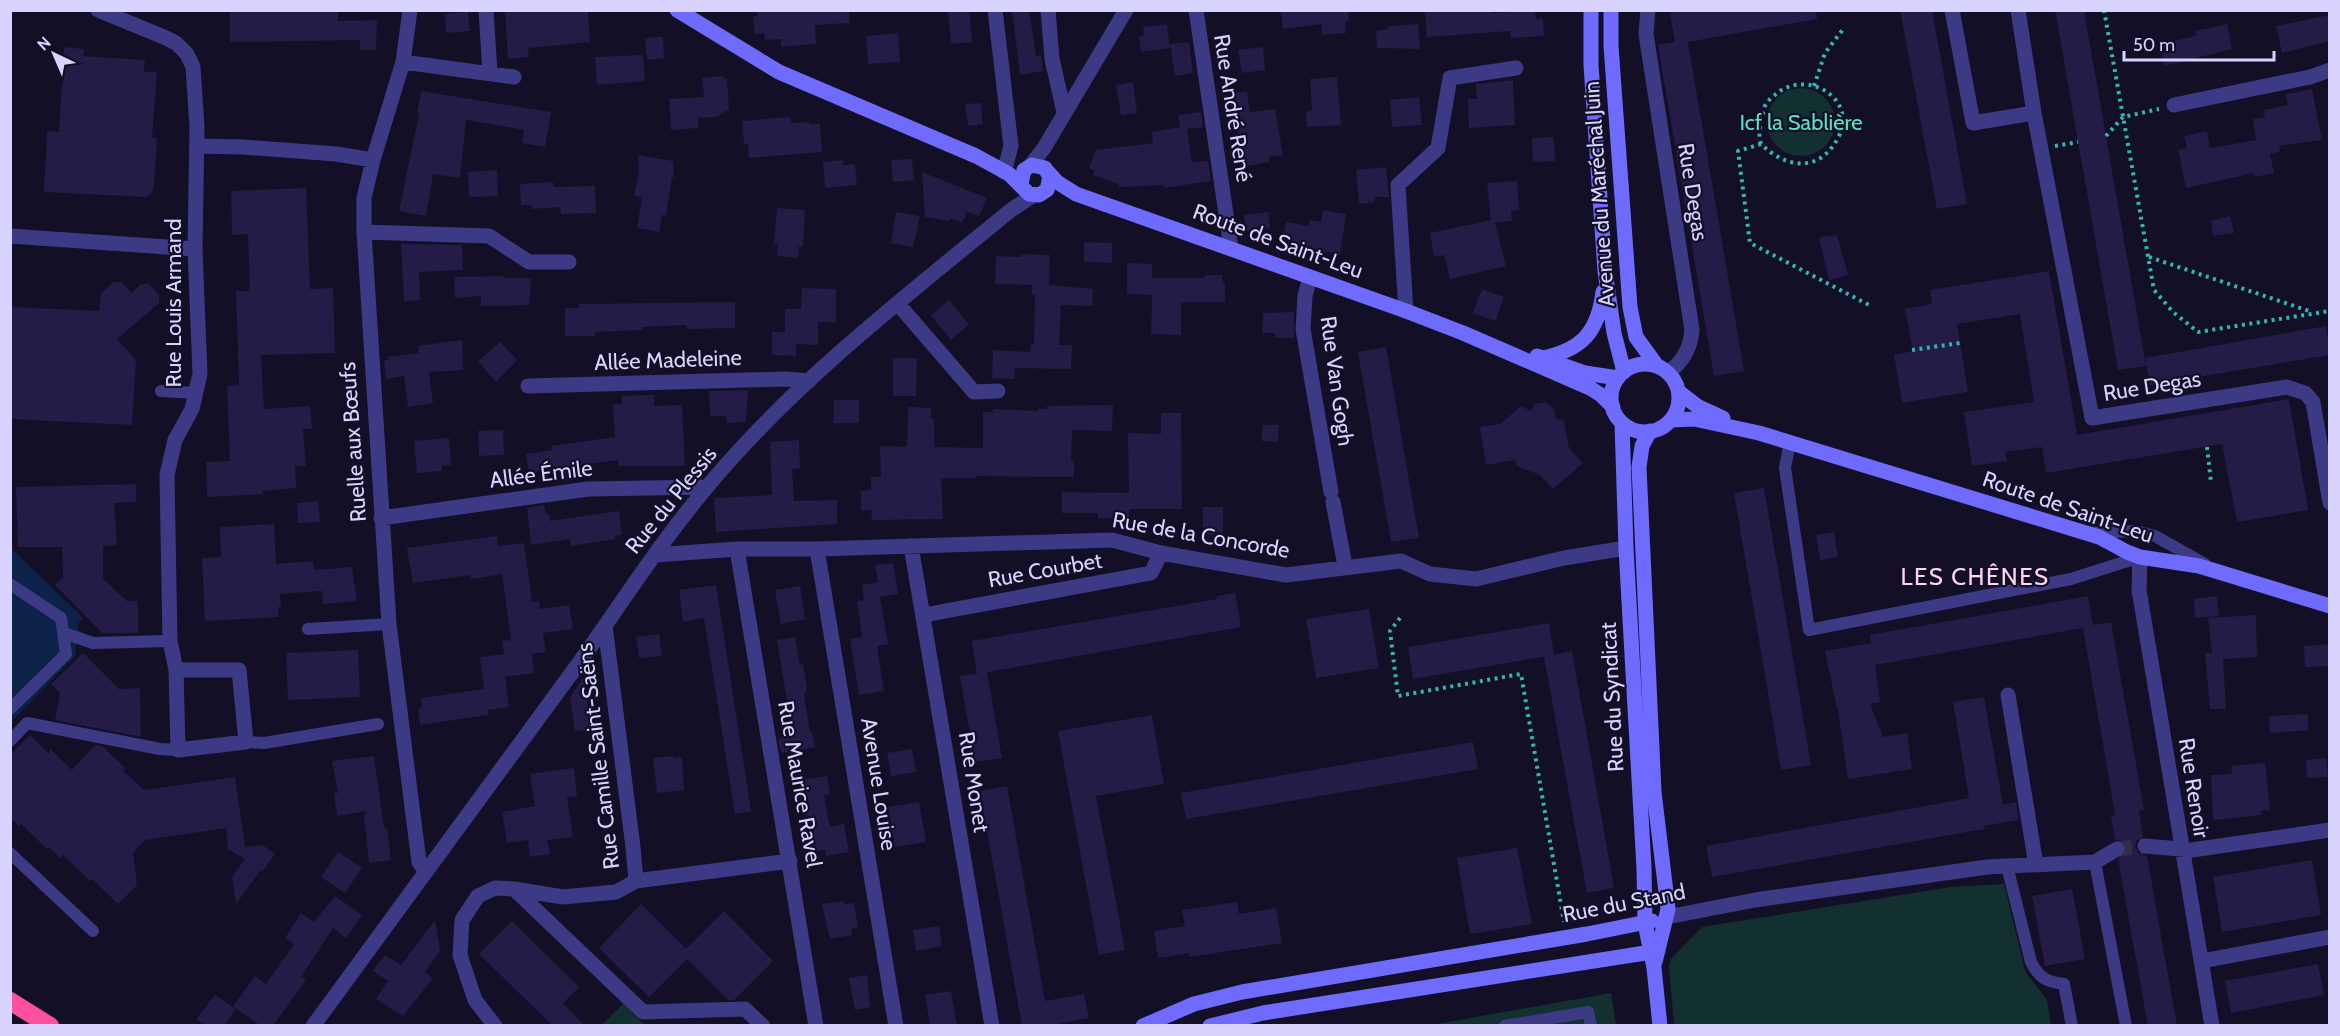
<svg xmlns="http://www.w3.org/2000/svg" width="2340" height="1036" font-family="Cabin,sans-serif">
<rect width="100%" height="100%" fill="#130f26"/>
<path fill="#12302f" d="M1767 122a34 34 0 1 1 68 0a34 34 0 1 1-68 0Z
M2004 884 2025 971 2047 1000 2051 1025H1674L1669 966 1671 959 1702 927 1951 887Z
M1611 993 1616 1025 1425 1026Z
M623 1004 645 1025H602Z"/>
<path fill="#0c2248" d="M10 547 83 618 77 625 81 637 75 648 76 655 11 722Z"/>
<path fill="#241b47" d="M230 10H338V21L377 20 376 50H360V40L230 42Z
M505 10H588L590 42 528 48 529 57 508 59Z
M757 10H849L850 23 815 25 816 44 781 47V39L765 40 764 33 755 34 753 16H758Z
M948 10H969L972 42 951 44Z
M1012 10H1029L1036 56 1041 55 1043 71 1020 75Z
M1281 10H1348L1349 21 1345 22 1346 33 1322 35V24L1283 29Z
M1492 10V13L1535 11 1536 19 1543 18 1544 36 1511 38 1510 31 1427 37 1425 11Z
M1685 10H1816L1817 19 1688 42 1744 371 1714 376 1658 45 1675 42 1670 13Z
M1900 10H1932L1967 204 1937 209Z
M2055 10H2084L2146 366 2118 370Z
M468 12 470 31 446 33 445 14Z
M2330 15V41L2282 53 2276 26Z
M1167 24 1170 48 1141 52 1139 37 1144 36 1143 27Z
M1418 24 1420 49 1377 48 1376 31 1388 29 1387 26Z
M2227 24 2232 49 2164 66 2160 44 2196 36 2195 31Z
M898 33 900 62 868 64 866 36Z
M663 37 664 58 647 60 645 38Z
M1189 42 1193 73 1175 76 1170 44Z
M64 47 84 49 83 56 145 60 144 72H157L152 138H157L154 185 151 194 146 197 44 192 47 131 59 132Z
M1263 47 1265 70 1242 73 1238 50Z
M643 55 645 81 597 85 595 57Z
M723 76V79L727 78 729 109 717 117 698 118V128L671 130 669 99 704 97 702 78Z
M1337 77 1341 125 1307 127 1306 112 1312 110 1310 79Z
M1513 80 1515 125 1469 128 1468 99H1477L1476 84Z
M1133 82 1137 113 1121 115 1116 85Z
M2312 89 2322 140 2279 146 2280 152 2270 154 2274 173 2255 177 2254 173 2186 188 2178 150 2187 148 2184 136 2207 131 2210 148 2256 140 2253 119 2265 117 2264 110 2288 105 2286 94Z
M421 91 551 112 545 147 522 143 524 130 466 120 460 178 433 174 426 216 399 211 419 114 417 113Z
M1247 91 1250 112 1275 109 1283 155 1269 157 1270 162 1246 166 1245 157H1242L1237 121 1233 122 1229 94Z
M1419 97 1422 125 1392 127 1390 100Z
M981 103 983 124 968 126 965 104Z
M1201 112 1203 127 1187 129 1192 162 1208 161 1211 181 1164 188V185L1119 187 1118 184 1093 175 1095 170 1089 168 1096 150 1153 143 1152 132 1180 127 1178 115Z
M790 117 791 123 809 122 810 124H820L822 152 749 158 748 144H744L742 121Z
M1554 137 1555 161 1533 162 1532 138Z
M638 155 673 161 674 178 672 177 666 215H662L659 232 637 228 642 197 634 196 639 171Z
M912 159 914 180 893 182 891 160Z
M843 160V165L855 164 857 185 825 188 823 162Z
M1386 167 1389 197H1374V202L1359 204 1356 170Z
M497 170 498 196 469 197 468 172Z
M922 172 987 198 979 216 967 212 962 223 950 218 949 221 925 217Z
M1517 181 1519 210 1511 211 1512 221 1495 223 1506 266 1450 279 1444 255 1434 257 1430 233 1491 220 1487 183Z
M553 182V187L595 186 596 213 561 214 560 207 532 209 531 205H521L520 184Z
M306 188 310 289 333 288 335 353 261 355 264 409 310 406 312 429H303L306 466H295L296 488 262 491 263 494 207 497 206 462 230 461 227 386 239 385 236 291H250L248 234 232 235 231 191Z
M777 208 805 210 803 246H799L798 258 777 256 778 244H774Z
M1323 210 1346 214 1340 254 1282 244 1286 222 1308 226 1310 220 1321 222Z
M896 212 920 216 913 247 891 243Z
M1268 212 1270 228 1246 231 1244 215Z
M2230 216 2234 233 2213 236 2211 221Z
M1837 235 1848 275 1829 280 1819 237Z
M1084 242 1112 243V263L1084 262Z
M401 244 462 245 463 270 419 272 420 300 404 301Z
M1021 254 1050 255 1049 285 1093 289 1092 306 1061 305 1059 345H1072L1071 369 1015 368 1014 379 992 378 993 350 1030 352 1031 344H1034L1035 295H1032V285L995 284 996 256 1021 257Z
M1127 263 1152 264V278H1205V275H1222V283H1225V302H1181V335L1151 334 1152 295 1127 294Z
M2049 271 2077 435 2289 399 2308 510 2237 522 2222 444 2046 473 2042 447 2005 452 2007 461 1972 466 1964 412 2034 402 2020 314 1957 324 1968 392 1902 403 1894 355 1913 351 1905 309 1932 304 1930 290Z
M503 276 504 278H531L529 305 481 306V296L455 298 454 277Z
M114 282H122L131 293 141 284H149L159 295V303L117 339 136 360 132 425 10 419V307L99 311 101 293Z
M802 288 836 289V322H818V345L796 344V356L772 355V332H785V309H801Z
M1482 289 1504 297 1495 321 1473 313Z
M949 300 969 324 951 340 931 315Z
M735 302V328L687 329V325L642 327V330L595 332V336H565V308H579V304Z
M1294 312V338H1275V333H1262L1263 313Z
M2326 326 2330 355 2150 385 2145 358Z
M462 340 463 370 429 372 433 403 408 407 404 376 386 379 384 360H388L387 357 419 353 418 346Z
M500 342 517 360 496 382 478 361Z
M1386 347 1419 538 1391 542 1358 352Z
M893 358H917L916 396H893Z
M748 390 746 422 726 423V416H710L709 391Z
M654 395V406L682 405 685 466H618V460L582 465 583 478 563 481 561 468 529 473 526 454 552 450 551 446 615 437 613 404H622V396Z
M834 400H859V423H834Z
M1546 402 1555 410V418L1564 421 1569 448 1583 463 1553 489 1540 475 1517 466 1515 460 1486 465 1480 427 1500 424 1521 406 1531 411 1535 404Z
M1113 405 1112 431 1072 430 1071 461H1074V477L976 476V478H941L943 519 872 520 871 510H861V491L871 490V477H881L880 446 907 447 908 407 931 408V419H934V447L983 448V412H993V409L1038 411V409H1047V406Z
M1161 413H1181L1182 509H1129V519L1098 518V513H1062V492L1129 493 1128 433 1161 434Z
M1262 425H1278V442L1262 441Z
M503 430 504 455 479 456 478 431Z
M449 438 451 465H442V471L417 473 414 441Z
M799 440 800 468 792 469 794 501 837 500V524L716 532 714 498 772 495 770 442Z
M136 484V502L114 503 117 545 103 546V579L127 601H138V633H102L55 585 63 577 62 547H18L16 487Z
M1764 488 1811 765 1781 770 1734 493Z
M318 501 320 522 298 523 297 503Z
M544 505 546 515 549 514 550 521 619 511 622 535 615 536V539L571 546 570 539 531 545 527 508Z
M1203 507H1223V535H1203Z
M274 524 276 564 313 561 314 570 352 567 357 601 323 604 322 591 280 594 281 607H278V617L205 621 202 558 221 557 220 527Z
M1834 532 1838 557 1820 560 1816 535Z
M497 536 498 546 524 543 532 602 539 601 540 609 569 605 573 629 543 633 546 652 532 654 534 673 505 677 509 707 488 710V715L420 725 418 709 422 708 421 698 484 689 480 657 504 654 502 641 511 640 502 574 471 579V575L413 583 407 548Z
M893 563 898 594 880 597 888 644 877 646 884 691 859 695 850 639 862 637 857 601 864 600 862 585 878 582 875 565Z
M716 585 751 811 735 814 704 618 683 622 679 590Z
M800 586 805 619 781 624 775 590Z
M1235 593 1241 627 977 674 972 641 1217 599V596Z
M2088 596 2093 625 2111 622 2144 810 2139 811 2143 837 2137 840 2135 846 2139 854 2147 856 2177 1026H2148L2118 859 2125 854 2127 848 2122 841 2115 840 2111 816 2115 815 2083 628 1875 665 1880 702 1870 704 1883 737 1907 733 1912 769 1848 779 1838 709H1837L1825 651 1871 643 1870 635Z
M2217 596 2219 616 2195 618 2194 599Z
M1369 609 1379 668 1316 678 1306 619Z
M2256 615 2257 657 2223 659 2226 709H2210L2205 653H2212L2208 618Z
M1549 623 1554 655 1413 679 1408 647Z
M659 634 662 656 639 658 636 637Z
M795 637 800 665 803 664 807 689 804 695 810 732H812L815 747 781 753 778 739 793 736 777 640Z
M2330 644V666L2305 667 2304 646Z
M358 650 360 697 288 700 286 653Z
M1572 651 1614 888 1587 893 1544 657Z
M83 653 119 689 140 688 141 737 55 720 60 693 51 684Z
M987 672 1002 758 975 762 960 676Z
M583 678 592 729 575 731 570 697Z
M1984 697 2003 805 2016 802 2019 820 1983 826 1984 829 1712 877 1706 846 1969 798 1953 702Z
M2308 714V730L2270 733 2269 716Z
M1152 715 1164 784 1096 796 1125 950 1099 955 1058 731Z
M30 735 49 754 50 749 72 770 95 745 102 746 125 768 123 771 144 790 235 777 245 847 263 845 275 854 262 872 260 871 236 904 232 877 245 859 228 849 226 828 145 840 133 853 137 885 118 904 92 879 90 881 63 855 60 858 49 847 47 849 21 824 19 826 10 818V755Z
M1473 742 1478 769 1186 819 1181 793Z
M912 749 916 772 891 776 887 753Z
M374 756 384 828 387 827 391 860 369 863 364 816 367 811 337 816 334 793H338L332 761Z
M674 756V758L682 757 684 790 657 793 653 758Z
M2326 758 2328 777 2307 778 2306 760Z
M2265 763 2270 810 2261 811V815L2213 820 2211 775 2232 774 2231 766Z
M574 768 577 796 567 797 573 837 547 840 550 854 530 857 528 840 507 843 502 812 535 806 530 774Z
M827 776 830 794 824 795 830 827 844 824 849 852 826 856 825 850 813 852 801 780Z
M1007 786 1045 1001 1084 994 1089 1018 1046 1026H1022L980 791Z
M919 802 926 842 895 847 888 807Z
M1517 848 1532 924 1470 934 1457 858Z
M338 852 362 868 345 893 321 877Z
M2312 860 2321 915 2222 932 2213 877Z
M2072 889 2085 959 2045 966 2032 896Z
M335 896 362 915 346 938 333 928 301 977 306 980 273 1026H261L233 1006 255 976 266 984 294 944 285 938 301 913 314 922Z
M844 901 845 904 854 903 858 927 851 929 852 935 830 939 822 904Z
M1237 902 1239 914 1276 908 1282 943 1189 957V953L1158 958 1154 931 1185 926 1182 910Z
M641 904 686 949 724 911 773 961 734 1000H728L687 959 649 997 599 948Z
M435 920 440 951 425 972 433 978 403 1016 376 999 388 981 373 971 385 955 401 965Z
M512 921 579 987 563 1003 585 1026H553L479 954Z
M939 926 942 946 916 951 913 930Z
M2318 964 2324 995 2231 1013 2225 981Z
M867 975 870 1007 855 1010 849 978Z
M951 991 957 1026H930L925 995Z
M215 995 236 1009 224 1026H206L196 1019Z"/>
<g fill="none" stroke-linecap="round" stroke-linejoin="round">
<path stroke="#312d47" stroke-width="15" stroke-dasharray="15 8" stroke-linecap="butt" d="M2117 849 2145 846"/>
<path stroke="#2fb8b0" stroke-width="4" stroke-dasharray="3 4.5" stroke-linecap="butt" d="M2104 10 2154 290 2173 312 2198 332 2330 311
M1814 86 1825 53 1844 28
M2106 136 2123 117 2159 109
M1761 144C1758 136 1760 126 1762 117 1763 113 1764 107 1766 104 1768 100 1773 97 1776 94 1807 68 1859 99 1838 138 1819 173 1787 169 1761 144L1738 151 1750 243 1871 306
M2055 146 2078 142
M2149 257 2312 312
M1912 350 1960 343
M2207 447 2211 482
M1400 618 1390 631 1398 696 1521 674 1564 922"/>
<path stroke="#3d3a85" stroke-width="12" d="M161 391 197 393
M1790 442 1785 468 1809 630 2071 579 2140 557
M2089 533 2136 531 2155 536 2205 564
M10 584 61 618 66 654 10 709
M308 629 389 624
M64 633 93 643 170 641
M10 741 27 723 160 749 178 750
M246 742 264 743 378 724
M10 853 93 931
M2095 862 2126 1026
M2007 866 2031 962C2039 978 2047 982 2064 984L2072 1026
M1505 1026 1588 1012 1591 1026"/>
<path stroke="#3d3a85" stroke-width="15" d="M98 10 164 37 176 43 187 54 193 67 197 127 195 249 200 374 192 409 175 440 167 475 170 641 176 670 178 750 246 742 239 670H176
M410 10 403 62 373 160 364 198V232L389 624 419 862 426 872
M486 10 490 73
M995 10 1011 146 1004 172
M1048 10 1052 59 1064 112
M1196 10 1231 248
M1648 10 1646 34 1692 330C1690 350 1683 361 1668 373
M1952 10 1973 123 2034 113
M2018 10 2034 113 2092 418 2287 387 2305 393 2313 402 2330 503
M403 62 514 77
M2174 105 2310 77 2330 70
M197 146 243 147 336 154 373 160
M1030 166 1044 148 1126 10
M364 232 489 236 529 262H569
M10 236 195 249
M1310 277 1305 296 1303 329 1331 492
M898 304 974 392 998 391
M1406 311 1398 185 1438 148 1450 78 1516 68
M528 386 786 379 809 381
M1333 502 1345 566
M381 518 588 489 707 487
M911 546 992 1026
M737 549 816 1026
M817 549 896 1026
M655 555 737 549H817L1112 540 1161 553 1286 575 1401 561 1430 574 1476 579 1564 558 1626 548
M2140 557 2139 590 2212 1026
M924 615 1151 573 1161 553
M605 626 633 847 636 881
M2008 695 2036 865
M2145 846 2192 850 2330 830
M514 889 643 1012 745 1009 763 1026
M1667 917 1755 900 1987 867 2095 862 2117 849
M2202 961 2330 937
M313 1026C401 906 488 786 576 667 619 607 659 544 707 487 794 382 905 297 1011 210L1034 195
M495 1026 475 1000 460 955 462 920 478 896 495 888 514 889 563 897 616 892 636 881 790 861"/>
<path stroke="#6f6bff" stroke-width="15" d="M677 10 779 72 976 156 1009 174 1029 194 1039 195 1047 190 1050 177 1045 168 1032 165 1024 170 1021 184
M1591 10V65L1605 271 1614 333 1624 372
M1611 10V46L1630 307 1636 337 1657 366
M1048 172 1057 182 1076 194 1406 311 1463 333 1590 388 1601 395 1613 407
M1537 356 1585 373 1618 378
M1542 358C1582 350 1598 332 1603 292
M1611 398a34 34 0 1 1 68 0a34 34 0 1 1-68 0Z
M1679 392 1697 406 1723 418
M1671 420 1694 419 1759 433 2099 537 2127 552 2140 557 2199 566 2330 606
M1622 423 1626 548 1644 868 1645 923 1654 968 1660 1026
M1650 431 1642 446 1639 467 1654 792 1668 909 1655 962
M1143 1026 1194 1004 1242 992 1587 934 1652 921
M1210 1026 1263 1013 1658 951"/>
<path stroke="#ff4fa3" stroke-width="18" d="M10 1001 50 1026"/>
</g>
<g text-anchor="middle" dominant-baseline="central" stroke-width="4.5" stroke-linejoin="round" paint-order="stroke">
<g font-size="22" fill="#d9d4ff" stroke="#130f26">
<text transform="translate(1233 108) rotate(81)">Rue André René</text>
<text transform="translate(1693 192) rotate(81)">Rue Degas</text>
<text transform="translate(1599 194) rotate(-94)">Avenue du Maréchal Juin</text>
<text transform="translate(1278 241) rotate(20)">Route de Saint-Leu</text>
<text transform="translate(173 303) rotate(-90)">Rue Louis Armand</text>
<text transform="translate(668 360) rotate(-2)">Allée Madeleine</text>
<text transform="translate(1337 381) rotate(82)">Rue Van Gogh</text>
<text transform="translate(2152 386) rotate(-9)">Rue Degas</text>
<text transform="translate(353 442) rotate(-94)">Ruelle aux Bœufs</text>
<text transform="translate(541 474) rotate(-7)">Allée Émile</text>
<text transform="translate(671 500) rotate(-51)">Rue du Plessis</text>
<text transform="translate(2068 507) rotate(19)">Route de Saint-Leu</text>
<text transform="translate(1201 535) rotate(10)">Rue de la Concorde</text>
<text transform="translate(1045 570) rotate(-10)">Rue Courbet</text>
<text transform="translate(1612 697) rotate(-93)">Rue du Syndicat</text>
<text transform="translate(598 756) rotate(-97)">Rue Camille Saint-Saëns</text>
<text transform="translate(974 782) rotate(81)">Rue Monet</text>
<text transform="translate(800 784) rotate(80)">Rue Maurice Ravel</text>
<text transform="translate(879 784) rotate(81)">Avenue Louise</text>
<text transform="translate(2194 788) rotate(81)">Rue Renoir</text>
<text transform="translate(1624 903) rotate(-11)">Rue du Stand</text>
</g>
<g font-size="22" fill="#5fe0c0" stroke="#130f26">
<text x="1801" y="122">Icf la Sablière</text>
</g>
<g font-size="24" letter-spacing="1.5" fill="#ffd6f0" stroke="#130f26">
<text x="1975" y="576">LES CHÊNES</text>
</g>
</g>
<rect width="2340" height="1036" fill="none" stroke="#d9d4ff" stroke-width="24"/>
<g transform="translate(54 54) rotate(316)" stroke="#130f26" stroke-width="4.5" paint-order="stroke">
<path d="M0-4.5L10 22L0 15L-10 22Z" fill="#d9d4ff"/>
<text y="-9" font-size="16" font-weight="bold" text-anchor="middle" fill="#d9d4ff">N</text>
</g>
<path d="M2124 51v9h150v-9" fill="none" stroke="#d9d4ff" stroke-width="3"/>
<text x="2133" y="51" font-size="18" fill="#d9d4ff" stroke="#130f26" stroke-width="4.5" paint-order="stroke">50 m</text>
</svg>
